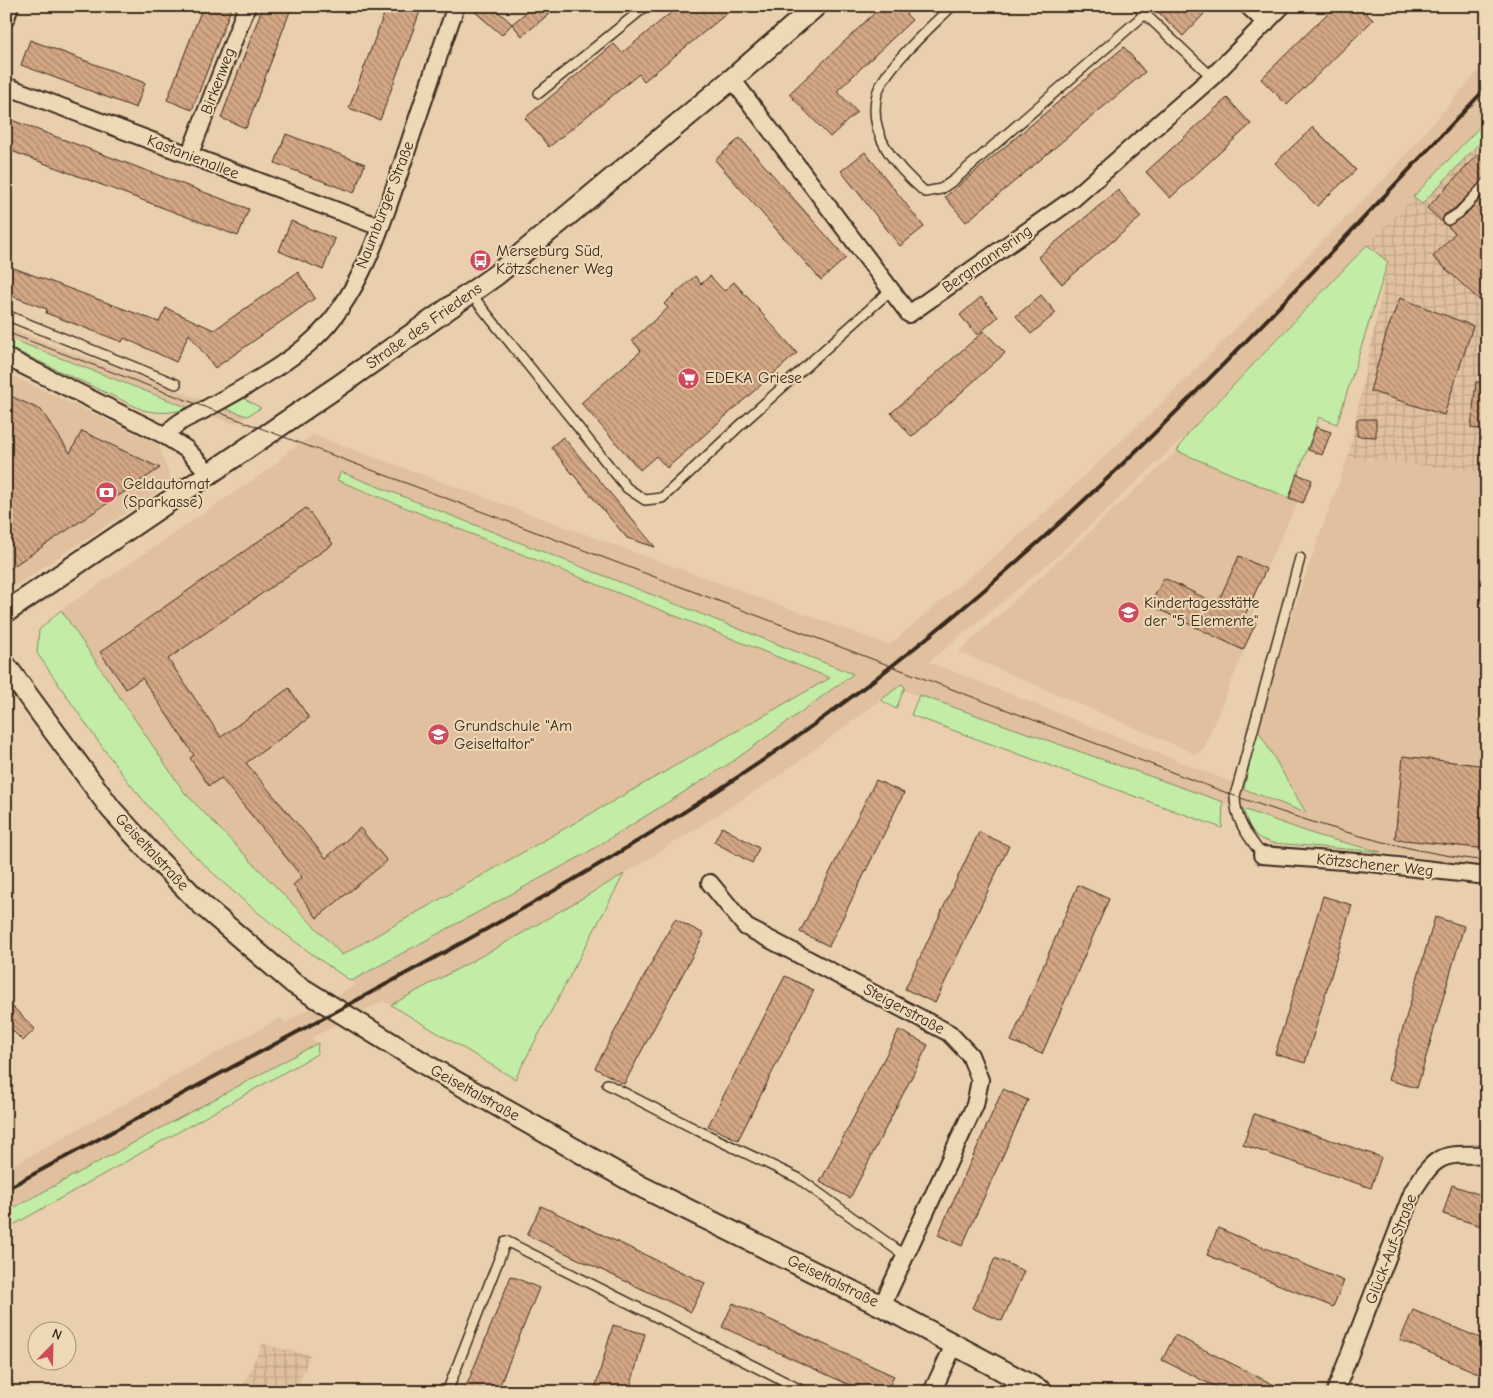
<svg xmlns="http://www.w3.org/2000/svg" width="1493" height="1398" font-family="'Comic Neue',sans-serif">
<defs>
<pattern id="industrial-grid" width="8" height="8" patternUnits="userSpaceOnUse" patternTransform="scale(1.25)"><rect width="8" height="8" fill="#e0c09e"/><path d="M0 4h8M4 0v8" fill="none" stroke="#c1a588"/></pattern>
<pattern id="building-back-hatch" width="6" height="6" patternUnits="userSpaceOnUse" patternTransform="scale(1.25)"><rect width="6" height="6" fill="#d4a785"/><path d="M-1 5l2 2M0 0l6 6M5-1l2 2" fill="none" stroke="#ad886c"/></pattern>
</defs>
<rect width="100%" height="100%" fill="#e9cfad"/>
<filter id="ink" filterUnits="userSpaceOnUse"><feTurbulence type="fractalNoise" baseFrequency=".02" numOctaves="2"/><feDisplacementMap in="SourceGraphic" scale="10" xChannelSelector="R" yChannelSelector="G"/><feConvolveMatrix kernelMatrix="1 2 1 2 8 2 1 2 1" color-interpolation-filters="sRGB"/></filter>
<g filter="url(#ink)">
<path fill="#e0c09e" d="M1487 61V119L1189 432 1061 553 929 662 1306 812 1257 728 1306 573 1348 457 1487 473V868L1381 852 1319 836 897 688 776 778 624 874 500 946 391 1005 383 1001 311 1038 318 1043 6 1212V1169L280 1018 286 1022 356 985 351 981 585 854 732 762 853 674 337 480 830 678 342 955 184 792 61 610 272 467 288 451 313 435 889 645 1037 520 1162 403 1388 175Z
M6 326 49 344 202 400 189 408 40 351 6 337Z
M6 373 158 444 172 482 6 592Z
M224 408 247 416 234 424 210 415Z
M1177 451 1298 501 1251 601 1256 623 1203 749 1196 754 959 652Z"/>
<path fill="url(#industrial-grid)" d="M1487 135V473L1348 457 1388 262 1367 245 1413 197 1422 204Z
M262 1344 310 1355 296 1392H241Z"/>
<path fill="#c3eca7" stroke="#7f8b62" d="M1487 119V135L1422 204 1413 197Z
M1367 245 1388 262 1337 424 1319 417 1289 498 1177 451 1189 432Z
M6 337 189 408C173 413 160 414 143 410L6 346Z
M243 398 261 408 247 416 224 408Z
M341 472 853 674 732 762 585 854 351 981C265 924 183 854 120 771 91 733 65 693 37 653L39 630 61 610 184 792 342 955 830 678 337 480Z
M902 684 905 687 896 709 881 700Z
M919 695 1223 802 1222 828 911 715Z
M1257 728 1306 813 1244 789Z
M1243 809 1319 836 1381 852 1273 843C1252 838 1250 829 1243 809Z
M624 874 515 1079 391 1005 500 946Z
M318 1043 317 1054 6 1229V1212Z"/>
<path fill="url(#building-back-hatch)" stroke="#3b2a1e" d="M203 6H232L192 110 167 100Z
M263 6H292L246 128 221 118Z
M387 6H422L380 120 349 108Z
M468 6H492L512 24 502 35Z
M534 6H559L522 36 512 24Z
M679 6H736L644 81 639 74 549 147 525 118 614 44 622 53Z
M882 6H914L906 14 912 20 837 91 857 112 830 137 789 94Z
M1152 6H1196L1204 14 1183 36Z
M1335 6H1359L1373 20 1287 105 1261 79Z
M30 40 145 83 136 108 21 65Z
M1124 47 1145 72 966 222 945 197Z
M1227 98 1251 124 1170 198 1146 172Z
M6 118 249 209 238 236 6 149Z
M1313 127 1356 170 1317 206 1275 163Z
M286 134 365 164 354 193 275 163Z
M740 138 846 258 821 280 715 160Z
M1487 145V177L1455 208 1444 215 1442 222 1427 208Z
M865 152 924 227 900 246 841 171Z
M1118 190 1141 217 1062 284 1038 257Z
M1487 192V307L1433 257 1455 233 1447 226 1463 217Z
M291 221 335 239 323 270 279 251Z
M6 265 159 322 166 308 214 330 298 272 315 298 215 368 189 334 176 362 124 338 122 342 46 313 47 309 6 294Z
M695 276 701 284 710 276 724 291 734 282 797 353 667 468 656 456 640 470 581 403 641 351 632 340 668 308 664 304Z
M1041 295 1056 313 1031 334 1016 316Z
M981 297 998 317 977 335 960 315Z
M1400 298 1473 326 1444 415 1370 391 1387 331Z
M984 331 1005 353 912 437 891 413Z
M1476 382H1487V430L1471 428Z
M6 394 41 410 70 453 82 431 160 468 6 571Z
M1357 419H1376V437L1357 436Z
M1316 427 1331 432 1322 455 1308 450Z
M563 437 605 487 655 547 627 538 571 472 551 447Z
M1297 474 1312 480 1303 503 1289 498Z
M306 508 333 544 168 659 221 737 289 688 309 718 246 763 326 858 360 828 387 861 317 918 293 885 302 877 221 778 209 786 190 758 194 755 142 678 126 689 100 652Z
M1239 556 1266 569 1244 617 1256 623 1243 650 1150 605 1164 578 1217 604Z
M1403 756 1487 766V849L1395 839Z
M876 780 904 793 829 946 800 932Z
M722 827 759 848 752 863 714 842Z
M979 832 1009 846 935 1003 905 989Z
M1078 885 1109 899 1042 1054 1011 1041Z
M1323 896 1352 905 1305 1063 1275 1054Z
M1435 917 1464 926 1417 1088 1388 1080Z
M675 919 704 934 624 1084 595 1068Z
M785 976 814 990 738 1140 708 1126Z
M6 1000 35 1029 23 1041 6 1024Z
M899 1030 928 1045 850 1198 820 1182Z
M1003 1089 1028 1100 962 1246 938 1235Z
M1254 1114 1381 1157 1371 1188 1243 1145Z
M1452 1185 1487 1197V1228L1443 1214Z
M541 1206 705 1283 691 1312 527 1235Z
M1218 1228 1344 1281 1333 1307 1207 1255Z
M995 1258 1024 1271 1002 1321 972 1308Z
M511 1276 539 1288 497 1392H464Z
M733 1303 894 1376 887 1392H865L722 1327Z
M1413 1310 1487 1341V1377L1400 1340Z
M613 1325 645 1334 629 1392H594Z
M1175 1335 1288 1392H1226L1162 1360Z"/>
<g fill="none" stroke-linecap="round" stroke-linejoin="round">
<defs>
<path id="service" d="M952 6C932 26 884 68 877 94 867 135 897 168 925 192L941 189 954 180 1145 14 1212 77
M1137 6 1145 14
M539 93 646 6
M1448 220 1459 213 1487 183
M470 293 627 488 645 500 662 498 747 419 891 290
M6 315 176 384
M1262 855C1248 836 1235 821 1235 796L1300 558
M607 1084 697 1130 798 1178 904 1255
M447 1392 506 1241 805 1392"/>
<path id="minor" d="M1248 6 1266 23
M6 18 10 6
M732 79 909 314 1073 199 1212 77 1282 6
M6 86 380 227
M189 156 247 6
M6 357 164 435 186 449 209 473
M166 436C177 419 193 417 209 407 242 389 287 364 314 339 363 294 385 215 406 153 422 104 439 55 456 6
M1262 855 1370 863 1487 876
M710 883 746 927 949 1033 970 1055 980 1080 975 1105 882 1306
M932 1392 954 1345
M1335 1392 1413 1191C1437 1152 1443 1154 1487 1155"/>
<path id="tertiary" d="M6 612 340 385 496 275 732 79 816 6
M6 666 111 809 152 854 201 904 293 983 433 1069 640 1186 882 1306 1043 1392"/>
</defs>
<use href="#service" stroke="#3b2a1e" stroke-width="12"/>
<use href="#minor" stroke="#3b2a1e" stroke-width="20"/>
<use href="#tertiary" stroke="#3b2a1e" stroke-width="24"/>
<use href="#service" stroke="#eed9b7" stroke-width="9"/>
<use href="#minor" stroke="#eed9b7" stroke-width="16"/>
<use href="#tertiary" stroke="#eed9b7" stroke-width="20"/>
<path stroke="#3b2a1e" stroke-width="1" d="M6 332 1235 796C1318 825 1399 851 1487 861"/>
<path stroke="#3b2a1e" stroke-width="4" d="M6 1189C105 1136 204 1082 303 1029 490 929 676 828 846 701 1085 523 1284 302 1487 87"/>
</g>
</g>
<defs>
<symbol id="bus-disc" viewBox="-11 -11 22 22"><circle r="9.5" fill="#d1495b" stroke="#eed9b7"/><path d="M-5-6H5V4H4V6H2V4H-2V6H-4V4H-5ZM-3.5-4V0h7V-4ZM-3.5 1.2v1.5H-2V1.2ZM2 1.2v1.5H3.5V1.2Z" fill="#fff"/></symbol>
<symbol id="supermarket-disc" viewBox="-11 -11 22 22"><circle r="9.5" fill="#d1495b" stroke="#eed9b7"/><path d="M-6-5.5h2.5l.6 2H6L4.5 2H-2.5L-4.4-4H-6ZM-1.5 3.2a1.3 1.3 0 1 0 .1 0ZM3 3.2a1.3 1.3 0 1 0 .1 0Z" fill="#fff"/></symbol>
<symbol id="bank-disc" viewBox="-11 -11 22 22"><circle r="9.5" fill="#d1495b" stroke="#eed9b7"/><path d="M-6-4H6V4H-6ZM0-2.3a2.3 2.3 0 1 0 0 4.6a2.3 2.3 0 1 0 0-4.6Z" fill="#fff"/></symbol>
<symbol id="school-disc" viewBox="-11 -11 22 22"><circle r="9.5" fill="#d1495b" stroke="#eed9b7"/><path d="M0-5L7-2L0 1L-7-2ZM-4 1L0 2.5L4 1V4Q0 6-4 4Z" fill="#fff"/></symbol>
</defs>
<g fill-rule="evenodd">
<use href="#bus-disc" x="468" y="248" width="25" height="25"/>
<use href="#supermarket-disc" x="676" y="366" width="25" height="25"/>
<use href="#bank-disc" x="94" y="480" width="25" height="25"/>
<use href="#school-disc" x="1116" y="600" width="25" height="25"/>
<use href="#school-disc" x="426" y="722" width="25" height="25"/>
</g>
<g text-anchor="middle" dominant-baseline="central" stroke-width="4" stroke-linejoin="round" paint-order="stroke">
<g font-size="16" fill="#3b2a1e" stroke="#eed9b7">
<text transform="translate(218 81) rotate(-69)">Birkenweg</text>
<text transform="translate(193 157) rotate(21)">Kastanienallee</text>
<text transform="translate(385 205) rotate(-69)">Naumburger Straße</text>
<text transform="translate(987 259) rotate(-35)">Bergmannsring</text>
<text transform="translate(424 326) rotate(-35)">Straße des Friedens</text>
<text transform="translate(152 852) rotate(47)">Geiseltalstraße</text>
<text transform="translate(1375 865) rotate(6)">Kötzschener Weg</text>
<text transform="translate(904 1009) rotate(28)">Steigerstraße</text>
<text transform="translate(475 1093) rotate(29)">Geiseltalstraße</text>
<text transform="translate(1391 1249) rotate(-69)">Glück-Auf-Straße</text>
<text transform="translate(833 1281) rotate(26)">Geiseltalstraße</text>
</g>
<g font-size="16" fill="#3b2a1e" stroke="#eed9b7" text-anchor="start">
<text x="496" y="251">Merseburg Süd,<tspan x="496" dy="18">Kötzschener Weg</tspan></text>
<text x="705" y="378">EDEKA Griese</text>
<text x="123" y="484">Geldautomat<tspan x="123" dy="18">(Sparkasse)</tspan></text>
<text x="1144" y="603">Kindertagesstätte<tspan x="1144" dy="18">der "5 Elemente"</tspan></text>
<text x="454" y="726">Grundschule "Am<tspan x="454" dy="18">Geiseltaltor"</tspan></text>
</g>
</g>
<rect width="1493" height="1398" fill="none" stroke="#eed9b7" stroke-width="25"/>
<rect x="12" y="12" width="1468" height="1373" fill="none" stroke="#3b2a1e" stroke-width="2" filter="url(#ink)"/>
<g transform="translate(52 1346) rotate(23)"><circle r="24" fill="#eed9b7" stroke="#a6937a"/>
<path d="M0-4L9 19L0 12L-9 19Z" fill="#d1495b"/>
<text y="-8" font-size="14" font-weight="bold" text-anchor="middle" fill="#3b2a1e">N</text>
</g>
</svg>
